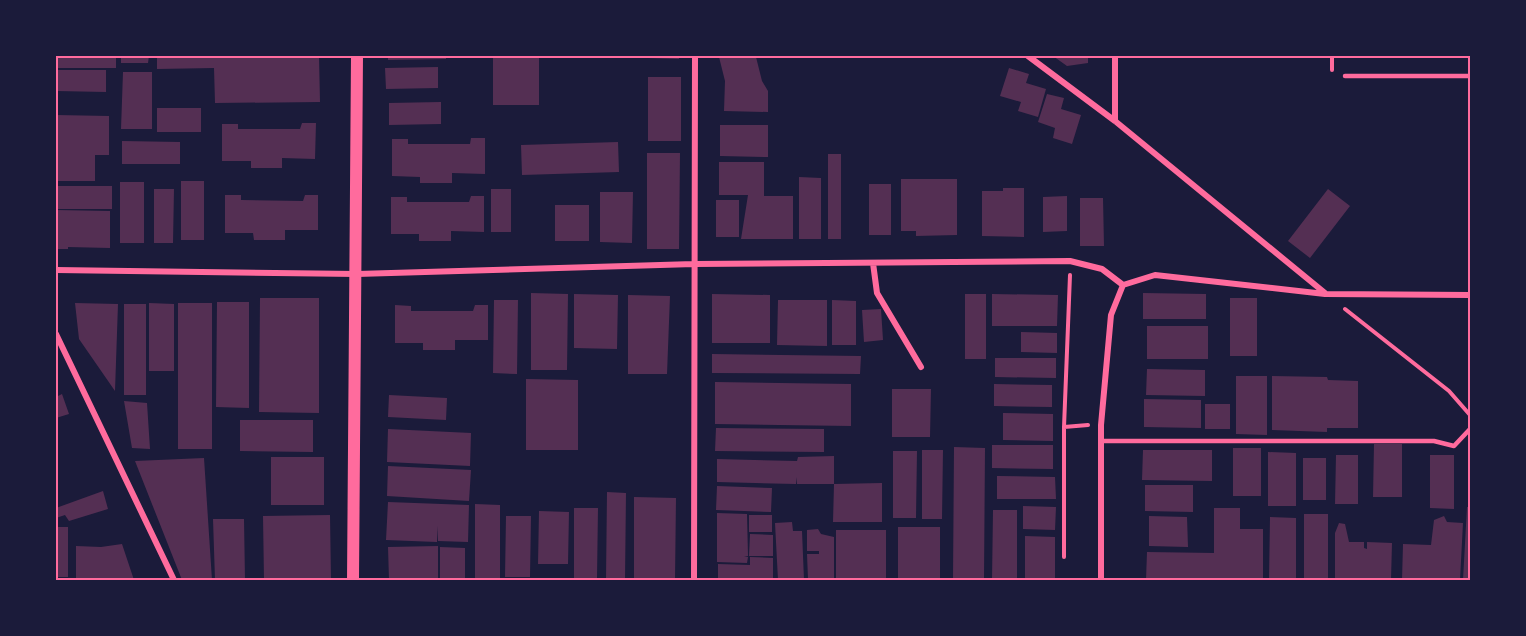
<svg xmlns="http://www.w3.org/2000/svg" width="1526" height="636" font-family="'PT Sans',sans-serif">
<rect width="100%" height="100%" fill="#1b1b3a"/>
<path fill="#542f53" d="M56 56H116V68H56Z
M121 56H149L148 63H121Z
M157 56H319L320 102 215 103 214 68 157 69Z
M388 56H446V59L388 60Z
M493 56H539V105H493Z
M647 56H679V59L647 58Z
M1053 56H1088V63L1067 66Z
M1385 56H1414V58H1385Z
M719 57H756L762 81 768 91V112L724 111 725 81Z
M438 67V88L386 89 385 68Z
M1009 68 1029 74 1026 83 1046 89 1038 117 1018 111 1021 102 1000 96Z
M56 70H106V92L56 91Z
M123 72H152V129H121Z
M648 77H681V141H648Z
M1047 94 1064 98 1061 109 1081 115 1072 144 1053 138 1055 128 1038 122Z
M441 102V124L389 125V103Z
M157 108H201V132H157Z
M56 115 109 116V155H95V181H56Z
M302 123H316L315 159 282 158V168H251V161H222V124H238V129H300Z
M720 125H768V157L720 156Z
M471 138H485V174L452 173V183H420V177L392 176V139H408V144H470Z
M122 141 180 142V164H122Z
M618 142 619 172 522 175 521 145Z
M647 153H680L679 249H647Z
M828 154H841V239H828Z
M719 162H764V196H793V239H741L748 195H719Z
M799 177 821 178V239H799Z
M901 179H957V235L916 236V231H901Z
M181 181H204V240H181Z
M120 182H144V243H120Z
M869 184H891V235H869Z
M56 186H112V209H56Z
M1003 188H1024V237L982 236V191H1003Z
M154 189H174L173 243H154Z
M491 189H511V232H491Z
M1328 189 1350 206 1310 258 1288 241Z
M600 192H633L632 243 600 242Z
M225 195H241V200L303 201 305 195H318V230H285V240H254L253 233H225Z
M471 196H484V232L451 231V241H419V234H391V197H407V202H469Z
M1067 196V231L1043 232V197Z
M1080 198H1103L1104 246H1080Z
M716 200H739V237H716Z
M555 205H589V241H555Z
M56 210 110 211V248L68 247V249H56Z
M531 293 568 294 567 370H531Z
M1143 293 1206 294V319H1143Z
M574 294 618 295 617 349 574 348Z
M712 294 770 295V343H712Z
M965 294H986V359H965Z
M992 294 1058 295 1057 326H992Z
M628 295 670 296 667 374H628Z
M260 298H319V413L259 412Z
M1230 298H1257V356H1230Z
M494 300H518L517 374 493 373Z
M778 300H827V346L777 345Z
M832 300 856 301V345H832Z
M217 302H249V408L216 407Z
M75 303 118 304 115 391 79 339Z
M149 303 174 304V371H149Z
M178 303H212V449H178Z
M124 304H146V395H124Z
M395 305 411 306V311H473L475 305H488V340H455V350H423V343H395Z
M881 309 883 340 864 342 862 310Z
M1147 326H1208V359H1147Z
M1021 332 1057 333V353L1021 352Z
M712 354 861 356 860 374 712 373Z
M995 358H1056V378L995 377Z
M1147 369 1205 370V396L1146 395Z
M1236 376H1267V435L1236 434Z
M1272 376 1327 377 1328 380 1358 381V428H1327V432L1272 430Z
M526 379 578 380V450H526Z
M715 382 851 384V426L715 424Z
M994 384 1052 385V407L994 406Z
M892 389H931L930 437H892Z
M62 394 69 414 56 418V397Z
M389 395 447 398 446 420 388 417Z
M1144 399 1201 400V428L1144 427Z
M124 401 147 403 150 449 132 448Z
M1205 404H1230V429H1205Z
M1003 413 1053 414V441L1003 440Z
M240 420H313V452L240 451Z
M716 428 824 429V452L715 451Z
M388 429 471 433 470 466 387 462Z
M1374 444H1402V497H1373Z
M992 445H1053V469L992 468Z
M954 447 985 448 984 580H953Z
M1233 448H1261V496H1233Z
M922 450H943L942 519H922Z
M1143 450H1212V481L1142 480Z
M893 451H917L916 518H893Z
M1268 452 1296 453V506H1268Z
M1336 455H1358V504H1335Z
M1430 455H1454V509L1430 508Z
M834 456V484H797L796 477V484L717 482V459L797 461 798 457Z
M271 457H324V505H271Z
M204 458 212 580H182L135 461Z
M1303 458H1326V500H1303Z
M388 466 471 470 469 501 387 496Z
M997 476 1055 477 1056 499H997Z
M882 483V522H833L834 484Z
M1145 485H1193V512L1145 511Z
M717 486 772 488 771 512 716 510Z
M103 491 108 509 69 521 65 515 56 518V508Z
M607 492 626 493 625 580H606Z
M634 497 676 498 675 580H634Z
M388 502 469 505 468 542 438 541 437 526V542L386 540Z
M475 504 500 505V580H475Z
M1023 506 1056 507 1055 530 1023 529Z
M1467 507H1470V580H1463Z
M574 508H598L597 578H574Z
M1214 508H1240V529H1263V580H1146L1147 552 1214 553Z
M993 510H1017V580H992Z
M539 511 569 512 568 564H538Z
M717 513 747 514 748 556 744 557H748L747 563 717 562Z
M1304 514H1328V580H1304Z
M330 515 331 580H264L263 516Z
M749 515H772V532H749Z
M506 516H531L530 577H505Z
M1149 516 1187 517 1188 547 1149 546Z
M1444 516 1447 522 1463 523 1460 580H1402L1403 544 1431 545 1434 520Z
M1270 517 1296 518V580H1269Z
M213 519H244L245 580H215Z
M792 522 793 531H802L804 580H778L775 523Z
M1339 523 1345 524 1349 542H1364V548L1367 549V542L1392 543 1391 580H1335V533Z
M56 527H68V577H56Z
M898 527H940V580H898Z
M818 529 821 534 834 537V580L808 579 807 554H819V551H807V530Z
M836 530H886V579L836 578Z
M750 534 773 535V556H749Z
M1025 536 1055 537V580H1025Z
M122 544 134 580H76V546L101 547Z
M438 546V580H389L388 547Z
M440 547 465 548V580H440Z
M750 557 773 558V579L718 580V564L750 565Z"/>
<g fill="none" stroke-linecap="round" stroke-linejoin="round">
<path stroke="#ff6b9d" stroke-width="4" d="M1332 70V56
M1345 309 1449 391 1470 415
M1064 427 1088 425
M1064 557V427L1070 275"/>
<path stroke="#ff6b9d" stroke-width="4.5" d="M1345 76H1470
M1102 441H1434L1454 446 1470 429"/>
<path stroke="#ff6b9d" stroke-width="6" d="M1028 56 1115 121 1325 293
M1115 121V56
M873 263 877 293 921 367
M56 270 357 274 694 264 1070 261 1102 269 1123 285 1155 275 1325 294 1470 295
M56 334 174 580
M694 580 695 56
M1101 580V425L1111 315 1123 285"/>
<path stroke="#ff6b9d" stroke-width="12" d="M353 580 357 56"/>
</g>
<rect width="1526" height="636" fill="none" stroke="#1b1b3a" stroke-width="114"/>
<rect x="57" y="57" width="1412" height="522" fill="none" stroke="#ff6b9d" stroke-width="2"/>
</svg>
